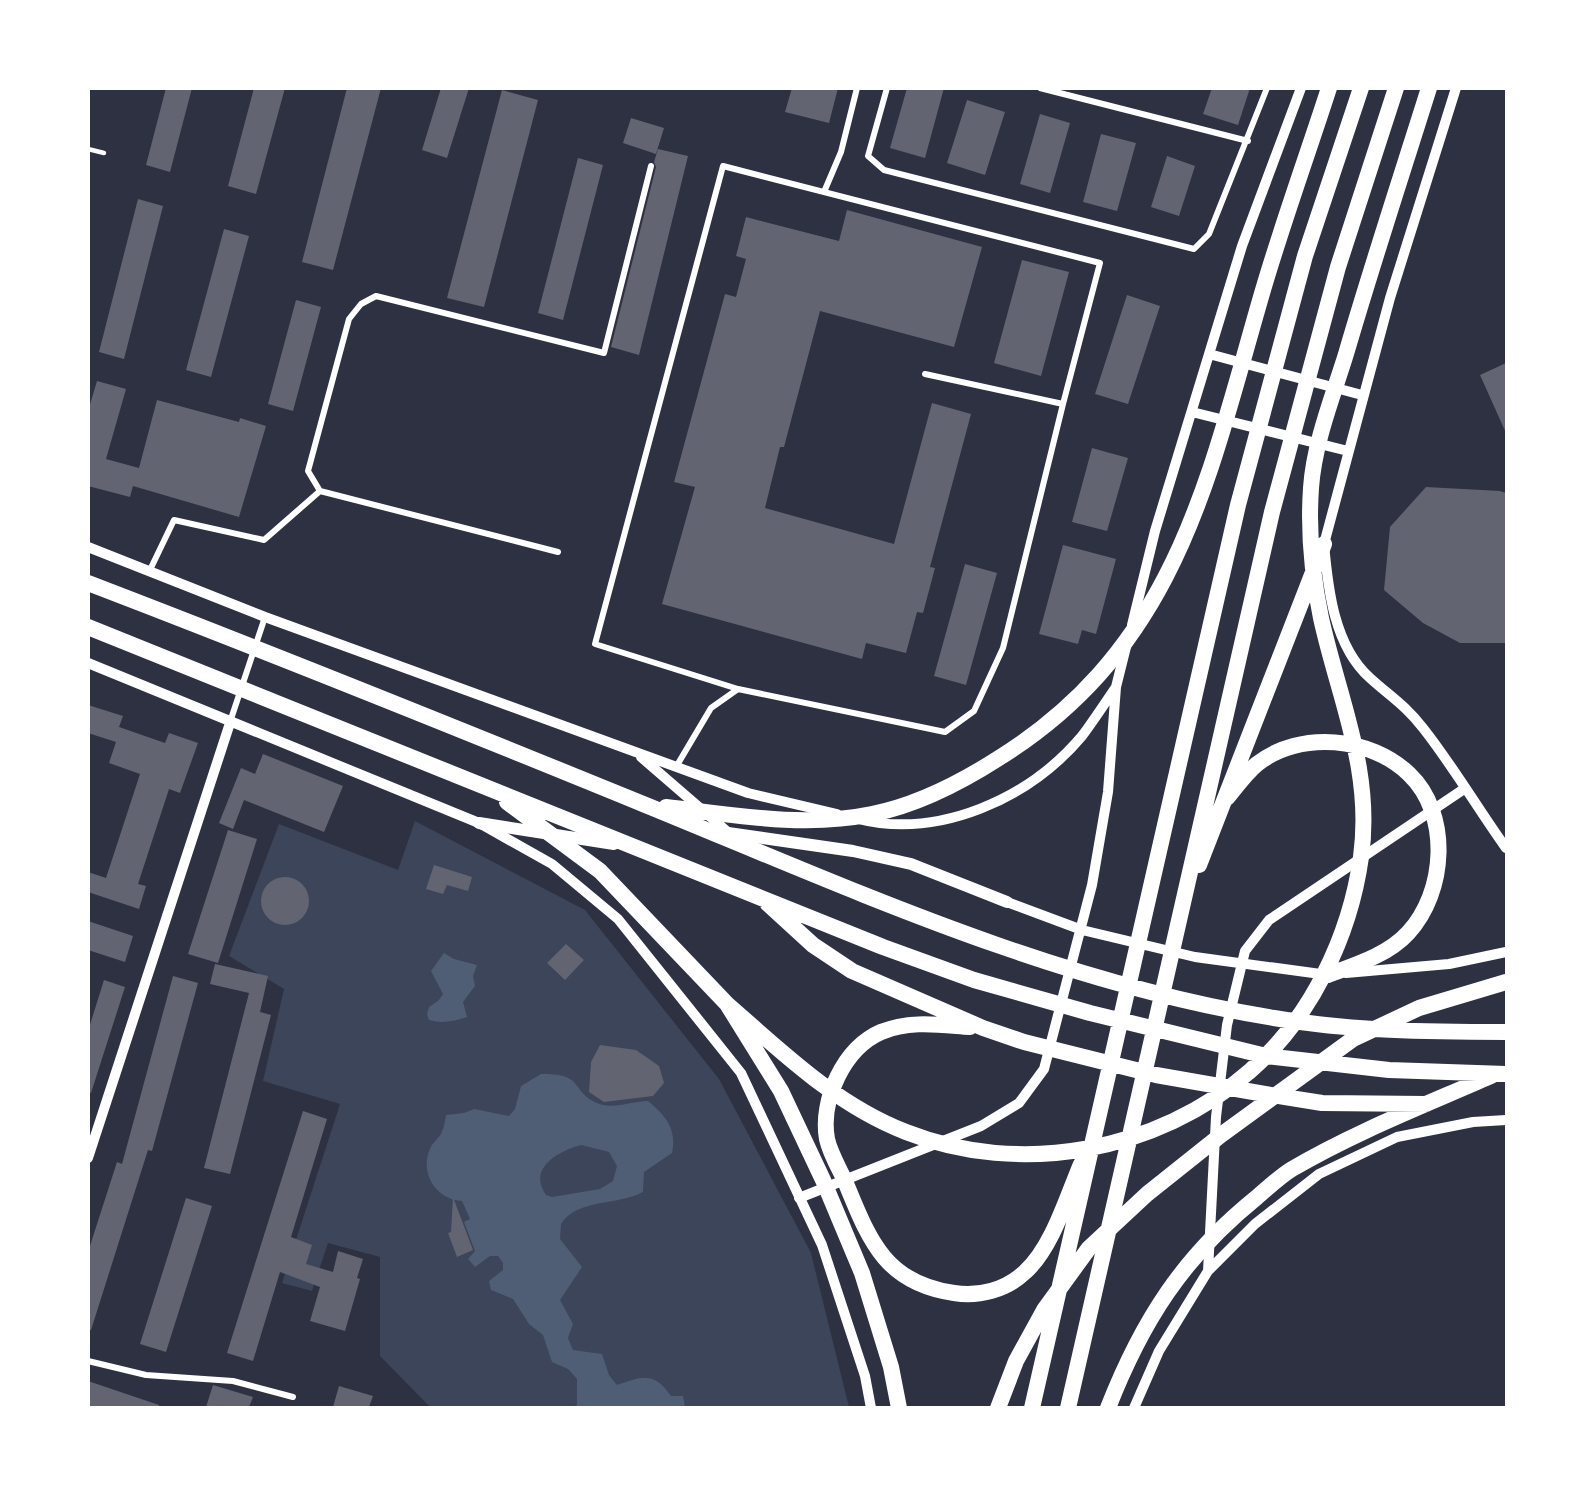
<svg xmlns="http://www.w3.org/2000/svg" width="1595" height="1496" font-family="'Sofia Sans Condensed',sans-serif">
<rect width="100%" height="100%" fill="#2d3142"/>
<path fill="#3c4559" d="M415 821 585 910 719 1079 811 1253 849 1407H430L380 1356V1257L328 1243 312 1291 282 1283 340 1104 263 1081 284 989 229 956 279 824 398 870Z"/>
<path fill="#4f5d75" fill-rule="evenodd" d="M444 953 454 959 477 965 473 976 475 986 463 1002 467 1017C454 1021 443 1024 429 1020L427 1014 429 1007 439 1000 443 994 431 971Z
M541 1074C585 1073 570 1091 597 1103 611 1110 633 1101 648 1101 666 1116 677 1129 672 1153L644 1172 643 1192C617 1206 578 1198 561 1224L560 1239 582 1267 560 1300 573 1324 568 1338 573 1350 602 1354 609 1375 617 1385C642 1376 654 1371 671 1396H683L685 1407H573L577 1405V1379L568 1369 552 1362 543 1335 529 1324 513 1299 491 1290 489 1281 503 1270V1263L498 1256H490L475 1267 468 1259 475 1251 464 1222 470 1219 462 1201C437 1200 419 1174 430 1149 432 1143 438 1139 441 1134 444 1128 445 1121 446 1115L464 1113 474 1109 509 1116 515 1109 521 1086ZM581 1145 609 1152 617 1166 613 1181 600 1189 552 1197 546 1195C527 1168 559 1151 581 1145Z"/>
<path fill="#626471" d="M166 88H192L170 172 146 165Z
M254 88H285L256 194 228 186Z
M347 88H381L333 270 302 262Z
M441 88H469L447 158 422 150Z
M792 88H838L829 123 785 112Z
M907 88H944L925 158 890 148Z
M1212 88H1250L1238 125 1203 114Z
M502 90 538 100 484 307 447 298Z
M967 100 1005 112 985 175 947 163Z
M1040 114 1070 123 1050 193 1020 184Z
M631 118 664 128 656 154 623 143Z
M1101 134 1136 143 1117 211 1083 202Z
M658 149 688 156 639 355 611 347 656 167 654 162Z
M1167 156 1195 166 1179 216 1151 207Z
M578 158 603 165 563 320 538 313Z
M138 199 163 206 124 359 99 352Z
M847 210 982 247 954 347 820 311 784 447H780L765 508 894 544 932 403 971 414 930 567 935 568 923 613 917 612 906 653 866 643 862 659 662 604 695 487 674 482 725 294 736 297 746 259 736 256 746 217 839 241Z
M224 229 249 236 211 377 186 370Z
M1022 260 1069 272 1041 376 994 363Z
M1127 295 1160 306 1128 404 1095 394Z
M296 300 321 307 293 411 268 404Z
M1506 363V433L1480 375Z
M97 381 126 389 106 459 139 468 157 400 239 422 240 418 266 426 239 517 133 486 130 497 88 486V411Z
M1092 448 1128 458 1107 531 1072 522Z
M1426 487 1500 491 1506 493V643H1460L1423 623 1384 590 1390 527Z
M1063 545 1116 559 1096 634 1082 630 1078 644 1039 634Z
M965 564 997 573 966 685 934 676Z
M88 705 123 716 119 727 165 743 169 733 198 743 180 793 169 789 138 884 146 886 139 909 88 892V872L106 878 140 774 109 763 116 742 88 733Z
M263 754 343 786 324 832 244 800 233 829 219 823 241 768 255 774Z
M228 830 257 839 218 963 188 954Z
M434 865 472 877 468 891 447 885 443 894 426 889Z
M261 901a24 24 0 1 1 48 0a24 24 0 1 1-48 0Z
M88 921 133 936 125 962 88 950Z
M566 944 584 960 565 980 547 963Z
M215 964 268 976 260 1012 271 1015 230 1174 204 1168 249 993 210 984Z
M173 976 198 983 152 1151 148 1150 91 1330H88V1252L117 1162 122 1164Z
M104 980 125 987 91 1093 88 1092V1031Z
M600 1045 636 1050 659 1066 664 1083 653 1096 604 1102 589 1092 591 1062Z
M303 1111 327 1119 291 1237 312 1245 306 1264 333 1272 338 1251 363 1259 357 1278 360 1279 345 1331 310 1321 320 1287 280 1272 253 1361 227 1353Z
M453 1197 473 1250 457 1257 448 1233 451 1232Z
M186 1198 212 1206 166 1352 140 1344Z
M88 1381 159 1405V1407H88Z
M213 1385 253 1397 249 1407H206Z
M339 1386 373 1396 369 1407H333Z"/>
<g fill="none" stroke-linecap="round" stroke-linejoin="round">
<path stroke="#fff" stroke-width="4.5" d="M88 149 104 153"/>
<path stroke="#fff" stroke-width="6" d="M887 88 868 156 884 170 1194 249 1209 234 1267 88
M1040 88 1248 141
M824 192 841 152 857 88
M320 491 308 471 349 319 361 304 376 296 604 353 651 166
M149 572 174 520 264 540 320 491 558 552
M738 689 595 644 723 166 1100 263 1063 404
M230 722 265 617
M676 767 711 708 738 689 945 732 974 711 1003 648 1063 404 925 374
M88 1361 146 1375 233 1381 293 1397"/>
<path stroke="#fff" stroke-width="10" d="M1456 88 1390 298 1324 544C1328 589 1334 646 1370 678 1391 697 1405 705 1423 728 1453 766 1478 809 1506 848
M1209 354 1362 395
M1192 412 1348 451
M88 547 265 617 748 793 837 814
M1132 625 1155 531 1242 246 1301 88
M88 663 479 823 552 864 618 919 741 1073 822 1245 865 1376 871 1408
M641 757 730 834
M858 819C939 839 1029 799 1082 736 1094 720 1105 703 1116 687
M1007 902 1082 930 1195 957 1328 975
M1346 973 1449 964 1506 952
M88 1158 230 723
M799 1198 981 1126 1019 1103 1044 1069 1092 885 1108 792 1116 687 1127 643
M1208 1271 1216 1117 1227 1025 1245 951 1269 920 1464 789
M1134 1408 1159 1351 1208 1271 1255 1224 1319 1174 1397 1137 1473 1122 1506 1120"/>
<path stroke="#fff" stroke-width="12" d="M479 823 614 844
M728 833 853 851 911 864 1007 902"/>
<path stroke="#fff" stroke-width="16" d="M88 583C276 655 462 730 648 806 851 889 1056 983 1274 1018 1350 1031 1429 1032 1506 1032
M88 627 883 947 974 980 1090 1013 1266 1056 1389 1070 1506 1074
M1227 798C1236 787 1246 773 1257 764 1300 730 1371 737 1409 774 1451 814 1446 892 1408 933 1388 955 1355 965 1328 975
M507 802 600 871 727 1004 781 1091 823 1180 862 1273 891 1367 899 1408
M666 807C734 815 804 828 872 814 918 805 960 783 999 758 1178 646 1208 478 1263 290 1283 222 1307 156 1329 88
M1199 865 1324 544
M767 903 813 945 852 971 983 1028 1024 1042 1156 1075 1259 1093 1322 1103 1426 1104
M727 1004C782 1052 836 1105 906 1132 1020 1177 1158 1152 1250 1071 1311 1018 1350 936 1361 857 1373 770 1339 700 1321 618 1312 575 1308 532 1311 488 1314 443 1333 396 1346 354 1372 265 1401 177 1429 88
M970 1027C940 1025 910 1020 881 1032 844 1048 820 1100 827 1139 830 1153 839 1168 845 1181 869 1239 884 1283 954 1293 979 1297 1006 1290 1025 1272 1052 1248 1067 1197 1081 1164
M998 1408 1016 1361 1044 1310 1089 1248 1147 1194 1221 1135 1353 1039 1419 1008 1506 982
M1032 1408 1238 505 1305 256 1361 88
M1068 1408 1272 512 1338 267 1396 88
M1108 1408C1142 1321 1183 1257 1256 1198 1268 1188 1279 1177 1292 1169 1355 1132 1425 1105 1491 1076"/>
</g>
<rect width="1595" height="1496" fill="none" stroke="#ffffff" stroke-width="180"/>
</svg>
